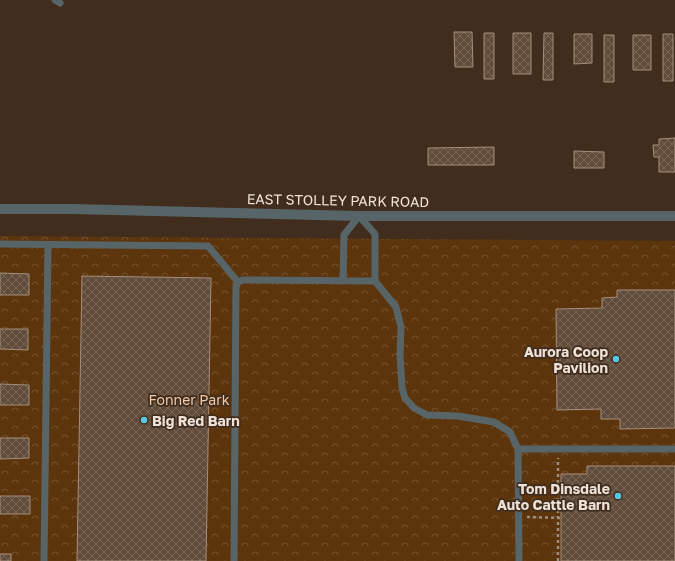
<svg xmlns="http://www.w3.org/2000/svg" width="675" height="561" font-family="'Golos Text',sans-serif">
<defs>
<pattern id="park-crowns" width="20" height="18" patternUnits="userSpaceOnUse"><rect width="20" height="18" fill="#5d350d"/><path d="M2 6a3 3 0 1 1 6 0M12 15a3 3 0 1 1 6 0" fill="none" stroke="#755230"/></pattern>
<pattern id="building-cross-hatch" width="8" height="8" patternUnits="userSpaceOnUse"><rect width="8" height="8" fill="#614c3b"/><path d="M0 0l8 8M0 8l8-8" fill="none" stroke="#786657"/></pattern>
</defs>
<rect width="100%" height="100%" fill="#402d1d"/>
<path fill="url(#park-crowns)" d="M0 236 675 241V561H0Z"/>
<path fill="url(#building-cross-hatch)" stroke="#a58e7c" d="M454 32H472L473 67H455Z
M484 33H494V79H484Z
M513 33H531V74H513Z
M544 33H553V80H543Z
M574 34H592V63L574 64Z
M663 34H673V81H663Z
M604 35H614V82H604Z
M633 35H651V70H633Z
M675 138V172H659V157H654L653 145H659V139Z
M494 147V165H428V148Z
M574 151 604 152V168H574Z
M0 273 29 274V295H0Z
M82 276 211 278 206 561H77Z
M617 290H675V428L620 429V419H601V409L557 410 556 309 602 308V298L617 297Z
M0 329H28V350L0 349Z
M0 384 29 385V405H0Z
M0 438H29V458L0 459Z
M587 466H675V561H561V474H587Z
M0 496H30V514H0Z
M0 554H11V561H0Z"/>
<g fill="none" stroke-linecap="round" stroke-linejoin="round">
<path stroke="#9c8d80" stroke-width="2.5" stroke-dasharray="3 3" stroke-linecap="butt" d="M527 517 561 518
M558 561V458"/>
<path stroke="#586568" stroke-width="7" d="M55 0 60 3
M0 244 208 246 238 282
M343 281 344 235 359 216 375 234V281
M375 281 396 307 401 327 400 355 402 388 405 398 414 408 427 415 458 416 494 422 510 432 518 449 519 561
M518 449H675
M44 561 48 245
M234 561 236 287 238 282 243 280 375 281"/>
<path stroke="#586568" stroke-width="10" d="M0 209H73L359 216H675"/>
</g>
<g fill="#57c9e2" stroke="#402d1d" stroke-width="1.5">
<circle cx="616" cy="359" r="4"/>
<circle cx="144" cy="420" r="4"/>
<circle cx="618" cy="496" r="4"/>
</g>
<g text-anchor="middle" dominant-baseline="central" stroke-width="3.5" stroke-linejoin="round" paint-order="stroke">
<g font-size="14" fill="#eee2d8" stroke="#402d1d">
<text transform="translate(338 200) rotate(1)">EAST STOLLEY PARK ROAD</text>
</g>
<g font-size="14" font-weight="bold" fill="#eee2d8" stroke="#402d1d" text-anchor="end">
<text x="608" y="351">Aurora Coop<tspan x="608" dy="16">Pavilion</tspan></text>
<text x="152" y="420" text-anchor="start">Big Red Barn</text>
<text x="610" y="488">Tom Dinsdale<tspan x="610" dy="16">Auto Cattle Barn</tspan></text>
</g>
<g font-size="14" fill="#f1c9a9" stroke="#402d1d">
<text x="189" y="399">Fonner Park</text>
</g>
</g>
</svg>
